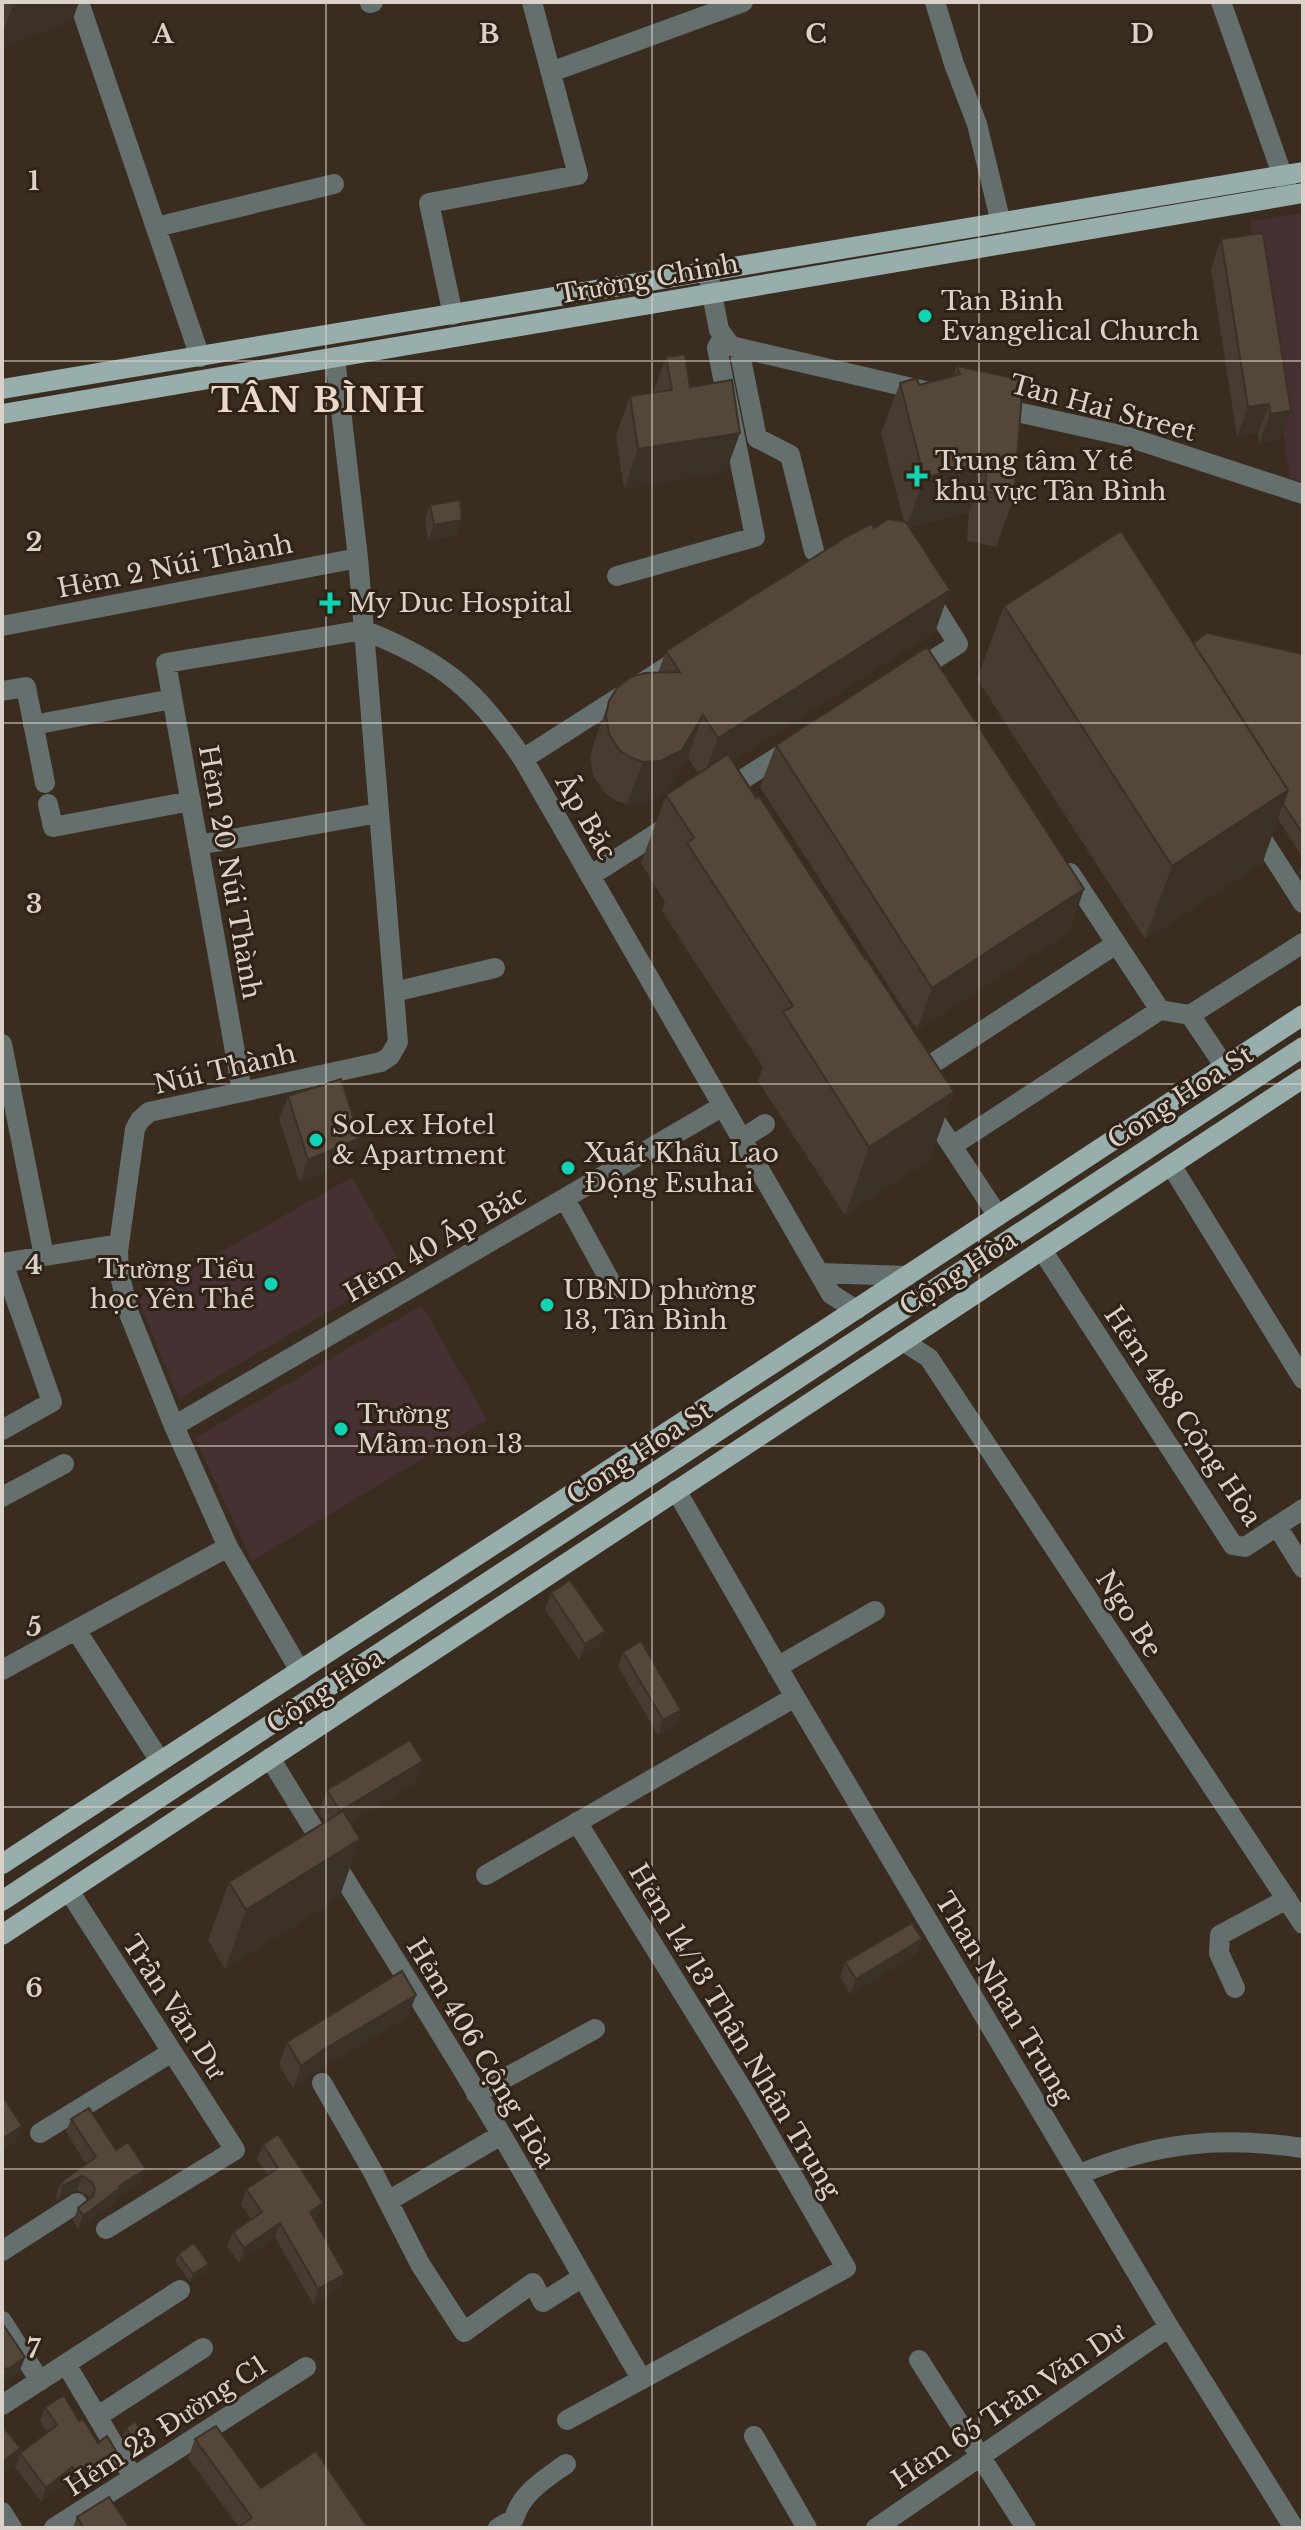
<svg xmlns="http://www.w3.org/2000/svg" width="1305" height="2530" font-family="'Libre Baskerville',serif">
<rect width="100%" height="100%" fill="#3a2c1f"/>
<path fill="#453132" d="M1303 213V483L1290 478 1250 221Z
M352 1177 403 1268 179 1399 138 1299Z
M422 1305 487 1420 252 1561 195 1438Z"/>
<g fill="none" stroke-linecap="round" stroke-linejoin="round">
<path stroke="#646f6e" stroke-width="20" d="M79 2 200 357
M935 2 954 64 977 124 1001 223
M1221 2 1288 191
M370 3 373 2
M551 72 743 2
M156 227 334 184
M708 273 719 330 731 346 925 391
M453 315 429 203 578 175 532 2
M739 349 757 438 790 455 814 551
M995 407 1125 436 1303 494
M617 576 755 537 717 348 723 337
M2 626 358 558
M364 630C444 663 474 687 523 759L831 1294 856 1310
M914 672 958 644 928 596
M2 691 26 687 45 783
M33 725 172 699
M523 759 681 658
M721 793 792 748
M48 804 53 827 191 801
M1253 825 1303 903
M198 845 379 813
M1070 873 1160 1010
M590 876 670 825
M394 992 495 968
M1190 1015 1225 1067
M2 1044 44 1256
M912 1077 1116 944
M242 1091 166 663 364 630
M927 1108 998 1216
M742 1139 765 1124
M952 1146 1160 1010 1190 1015 1303 943
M1171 1165 1303 1379
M565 1199 614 1288
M1042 1250 1233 1545 1245 1547 1303 1509
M2 1263 119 1244
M819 1273 907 1276
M903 1341 929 1358 1303 1924
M174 1426 723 1106
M2 1430 52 1402 3 1263
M676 1490 795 1697 1169 2327 1294 2528
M2 1497 64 1464
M1277 1526 1303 1568
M76 1630 160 1761
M777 1667 875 1611
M2 1670 228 1547
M300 1671 228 1547 174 1426 128 1311 119 1271 118 1252 135 1129 140 1120 149 1112 381 1062 390 1056 398 1042 358 558 335 358
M270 1758C349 1888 432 2015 508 2146 553 2223 595 2301 641 2378
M486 1875 795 1697
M69 1891 235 2150 106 2229
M1235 1988 1219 1953 1220 1935 1287 1899
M322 2083 373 2172 420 2264 464 2332 533 2283 543 2302 581 2278
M476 2094 595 2029
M40 2133 172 2052
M1080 2174C1157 2142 1221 2136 1303 2148
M388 2201 501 2135
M2 2251 77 2203
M2 2321 40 2381
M919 2360 1026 2528
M66 2364 133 2477
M2 2405 180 2290
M98 2416 203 2348
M567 2420 846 2268 746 2095 577 1822
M754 2436 807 2528
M2 2512 12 2528
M54 2528 306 2367
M498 2528 514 2519C521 2493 545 2479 566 2464
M876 2528 1169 2327"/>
<path stroke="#97aeac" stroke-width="20" d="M2 389 1303 172
M2 414 1303 193
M2 1864 829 1327 1303 1015
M2 1901 1303 1047
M2 1935 1303 1078"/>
</g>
<path fill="#483c30" d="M2 2H79L72 21 2 47Z
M1221 239 1280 440 1259 444 1258 433 1237 437 1211 269Z
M666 357 690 387 726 472 624 489 616 436 630 396 653 393Z
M957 366 1014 497 996 547 967 541 969 512 909 528 935 632 733 761 954 1092 929 1161 845 1215 758 1081 763 1067 662 911 665 902 641 863 666 795 698 774 688 758 666 792 645 804H627L616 801 604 792 593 776 590 757 594 743 609 701 658 673 666 651 874 528 904 522 881 433 900 383 919 385 953 376Z
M430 505 457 535 428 540 425 520Z
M1004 606 1193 643 1303 654V858L1278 819 1262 864 1145 939 977 679Z
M776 745 1084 889 1069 932 917 1030 760 787Z
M1303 863V878L1299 873Z
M288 1096 360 1138 352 1160 300 1183 279 1119Z
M551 1593 605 1631 599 1646 579 1660 545 1609Z
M623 1652 681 1710 676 1725 658 1735 618 1667Z
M423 1761 415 1784 350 1823 360 1839 339 1898 225 1969 208 1940 229 1882 325 1822 319 1812 327 1790Z
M922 1939 916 1955 850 1994 840 1977 845 1962Z
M408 2017 315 2072 293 2088 279 2065 287 2042Z
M71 2119 116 2150 141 2183 116 2198 115 2202 78 2229 73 2221 78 2208 89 2199 87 2195 77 2190 58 2200 56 2196 61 2182 86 2164 66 2132Z
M263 2145 318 2218 314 2220 345 2274 340 2288 313 2304 275 2237 239 2263 227 2246 233 2232 251 2219 241 2204 246 2189 268 2175 257 2159Z
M178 2254 206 2272 190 2282 175 2261Z
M2 2323 19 2373 2 2385Z
M45 2407 79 2421 98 2443 116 2451 111 2465 108 2467 105 2475 86 2487 84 2483 73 2490 67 2482 41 2502 15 2467 20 2453 47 2432 40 2421Z
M126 2428 145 2436 142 2444 132 2450 123 2435Z
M195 2439 261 2488 368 2528 239 2527 188 2458Z
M77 2517 130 2528H73Z"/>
<path fill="#3b3127" d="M24 2H79L72 21 2 47V36L13 6Z
M1269 404 1258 433 1237 437 1248 407Z
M1291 411 1280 440 1259 444 1270 414Z
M740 433 726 472 624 489 638 449Z
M987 462 969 512 906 529 924 478Z
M462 520 457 535 428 540 434 525Z
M950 590 935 632 702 781 718 738Z
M703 715 688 758 666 792 645 804H627L643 762Z
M1288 790 1262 864 1145 939 1172 866Z
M1084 889 1069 932 917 1030 932 988Z
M954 1092 929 1161 845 1215 869 1147Z
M360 1138 352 1160 300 1183 308 1160Z
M605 1631 599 1646 579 1660 585 1644Z
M681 1710 676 1725 658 1735 663 1720Z
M423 1761 415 1784 332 1834 340 1811Z
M360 1839 339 1898 225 1969 246 1910Z
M922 1939 916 1955 850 1994 856 1979Z
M416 1995 408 2017 315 2072 293 2088 301 2066 323 2050Z
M22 2126 17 2141 2 2151V2139Z
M146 2169 141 2183 116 2198 115 2202 78 2229 83 2216 119 2186Z
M82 2176 77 2190 58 2200 63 2186Z
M323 2203 318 2218 304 2226 310 2212Z
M280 2223 275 2237 239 2263 244 2248Z
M209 2264 206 2272 190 2282 193 2274Z
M345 2274 340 2288 313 2304 318 2289Z
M25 2357 19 2373 2 2385 7 2370Z
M145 2436 142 2444 132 2450 135 2443Z
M20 2448 15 2464 2 2474 4 2461Z
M116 2451 111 2465 108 2467 105 2475 86 2487 92 2473 107 2457Z
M72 2467 67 2482 41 2502 46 2488Z
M89 2469 84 2483 73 2490 78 2476Z"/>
<path fill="#544638" stroke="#3b3127" stroke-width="2" d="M11 2H24L13 6Z
M1263 233 1291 411 1270 414 1269 404 1248 407 1221 239Z
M685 354 690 387 732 380 740 433 638 449 630 396 672 390 666 357Z
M957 366 1023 380 1014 497 985 491 987 462 924 478 900 383 917 378 919 385 960 374Z
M460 500 462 520 434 525 430 505Z
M888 519 906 522 950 590 718 738 703 715 682 750 660 761 643 762 632 758 619 750 609 734 606 715 609 701 617 688 631 677 645 673 680 672 666 651 846 537 871 524 874 528Z
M1121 531 1288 790 1172 866 1004 606Z
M1207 633 1303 654V834L1283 804 1288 790 1193 643Z
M927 647 1084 889 932 988 776 745Z
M728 754 756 798 759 796 865 959 866 958 954 1092 869 1147 783 1012 793 1006 687 843 694 838 666 795Z
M341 1079 360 1138 308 1160 288 1096Z
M570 1580 605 1631 585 1644 551 1593Z
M641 1641 681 1710 663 1720 623 1652Z
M410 1740 423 1761 340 1811 327 1790Z
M343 1811 360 1839 246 1910 229 1882Z
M912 1923 922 1939 856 1979 845 1962Z
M402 1971 416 1995 323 2050 301 2066 287 2042Z
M2 2095 22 2126 2 2139Z
M89 2108 116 2150 128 2142 146 2169 119 2186 120 2188 83 2216 78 2208 93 2196 95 2189 92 2182 82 2176 63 2186 61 2182 96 2157 71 2119Z
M278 2134 323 2203 310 2212 345 2274 318 2289 280 2223 244 2248 233 2232 262 2212 246 2189 278 2168 263 2145Z
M194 2243 209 2264 193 2274 178 2254Z
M2 2323 25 2357 7 2370 6 2368 2 2370Z
M64 2395 79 2421 83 2419 98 2443 107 2436 116 2451 107 2457 110 2461 92 2473 89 2469 78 2476 72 2467 46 2488 20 2453 57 2425 45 2407Z
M135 2421 145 2436 135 2443 126 2428Z
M2 2425 20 2448 4 2461 2 2460Z
M216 2426 261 2488 316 2451 368 2528H237L252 2518 195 2439Z
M109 2497 130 2528H84L77 2517Z"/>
<path fill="none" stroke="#dad1c9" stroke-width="2" stroke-opacity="0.55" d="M326 2V2528M652 2V2528M979 2V2528M2 361H1303M2 723H1303M2 1084H1303M2 1446H1303M2 1807H1303M2 2169H1303"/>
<g fill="#10d5b4" stroke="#302216" stroke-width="3">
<circle cx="925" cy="316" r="8"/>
<path d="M913 464h8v8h8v8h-8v8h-8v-8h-8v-8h8z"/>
<path d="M326 591h8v8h8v8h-8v8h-8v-8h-8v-8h8z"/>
<circle cx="316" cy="1140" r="8"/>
<circle cx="568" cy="1168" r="8"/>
<circle cx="271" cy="1284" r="8"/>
<circle cx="547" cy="1305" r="8"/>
<circle cx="341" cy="1429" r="8"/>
</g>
<g text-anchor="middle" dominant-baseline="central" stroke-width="6" stroke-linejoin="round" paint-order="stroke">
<g font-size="26" fill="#dad1c9" stroke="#302216">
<text transform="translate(648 279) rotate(-10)">Trường Chinh</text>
<text transform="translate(1103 408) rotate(15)">Tan Hai Street</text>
<text transform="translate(175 566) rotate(-11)">Hẻm 2 Núi Thành</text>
<text transform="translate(586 817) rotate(60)">Ấp Bắc</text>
<text transform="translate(230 872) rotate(80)">Hẻm 20 Núi Thành</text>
<text transform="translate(225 1069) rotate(-13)">Núi Thành</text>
<text transform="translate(1180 1097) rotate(-33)">Cong Hoa St</text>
<text transform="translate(435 1244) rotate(-30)">Hẻm 40 Ấp Bắc</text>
<text transform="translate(958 1273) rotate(-33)">Cộng Hòa</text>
<text transform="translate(1183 1416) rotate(56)">Hẻm 488 Cộng Hòa</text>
<text transform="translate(639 1453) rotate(-33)">Cong Hoa St</text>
<text transform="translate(1129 1614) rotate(57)">Ngo Be</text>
<text transform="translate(325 1691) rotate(-33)">Cộng Hòa</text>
<text transform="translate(1004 1998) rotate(59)">Than Nhan Trung</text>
<text transform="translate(174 2007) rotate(57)">Trần Văn Dư</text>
<text transform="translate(735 2031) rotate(59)">Hẻm 14/13 Thân Nhân Trung</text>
<text transform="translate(481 2053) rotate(59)">Hẻm 406 Cộng Hòa</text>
<text transform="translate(1008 2406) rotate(-34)">Hẻm 65 Trần Văn Dư</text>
<text transform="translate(166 2426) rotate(-33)">Hẻm 23 Đường C1</text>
</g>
<g font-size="26" fill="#dad1c9" stroke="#302216" text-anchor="start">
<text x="941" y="301">Tan Binh<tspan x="941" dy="30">Evangelical Church</tspan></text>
<text x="935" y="461">Trung tâm Y tế<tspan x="935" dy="30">khu vực Tân Bình</tspan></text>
<text x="348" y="603">My Duc Hospital</text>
<text x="332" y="1125">SoLex Hotel<tspan x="332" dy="30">&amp; Apartment</tspan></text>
<text x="584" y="1153">Xuất Khẩu Lao<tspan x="584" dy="30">Động Esuhai</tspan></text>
<text x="255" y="1269" text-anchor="end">Trường Tiểu<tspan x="255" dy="30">học Yên Thế</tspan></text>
<text x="563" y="1290">UBND phường<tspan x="563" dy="30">13, Tân Bình</tspan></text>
<text x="357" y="1414">Trường<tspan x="357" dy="30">Mầm non 13</tspan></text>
</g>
<g font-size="34" font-weight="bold" letter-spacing="2" fill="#ead8c8" stroke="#302216">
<text x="319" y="400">TÂN BÌNH</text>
</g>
</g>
<g font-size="26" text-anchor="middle" font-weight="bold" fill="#dad1c9" stroke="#302216" stroke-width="6" stroke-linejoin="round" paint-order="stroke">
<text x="163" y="43">A</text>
<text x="489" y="43">B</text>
<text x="816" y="43">C</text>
<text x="1142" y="43">D</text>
<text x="34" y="190">1</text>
<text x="34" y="551">2</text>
<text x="34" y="913">3</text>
<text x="34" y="1274">4</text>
<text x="34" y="1636">5</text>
<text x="34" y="1997">6</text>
<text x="34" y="2358">7</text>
</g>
<rect width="1305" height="2530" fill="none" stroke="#dad1c9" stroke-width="8"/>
</svg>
